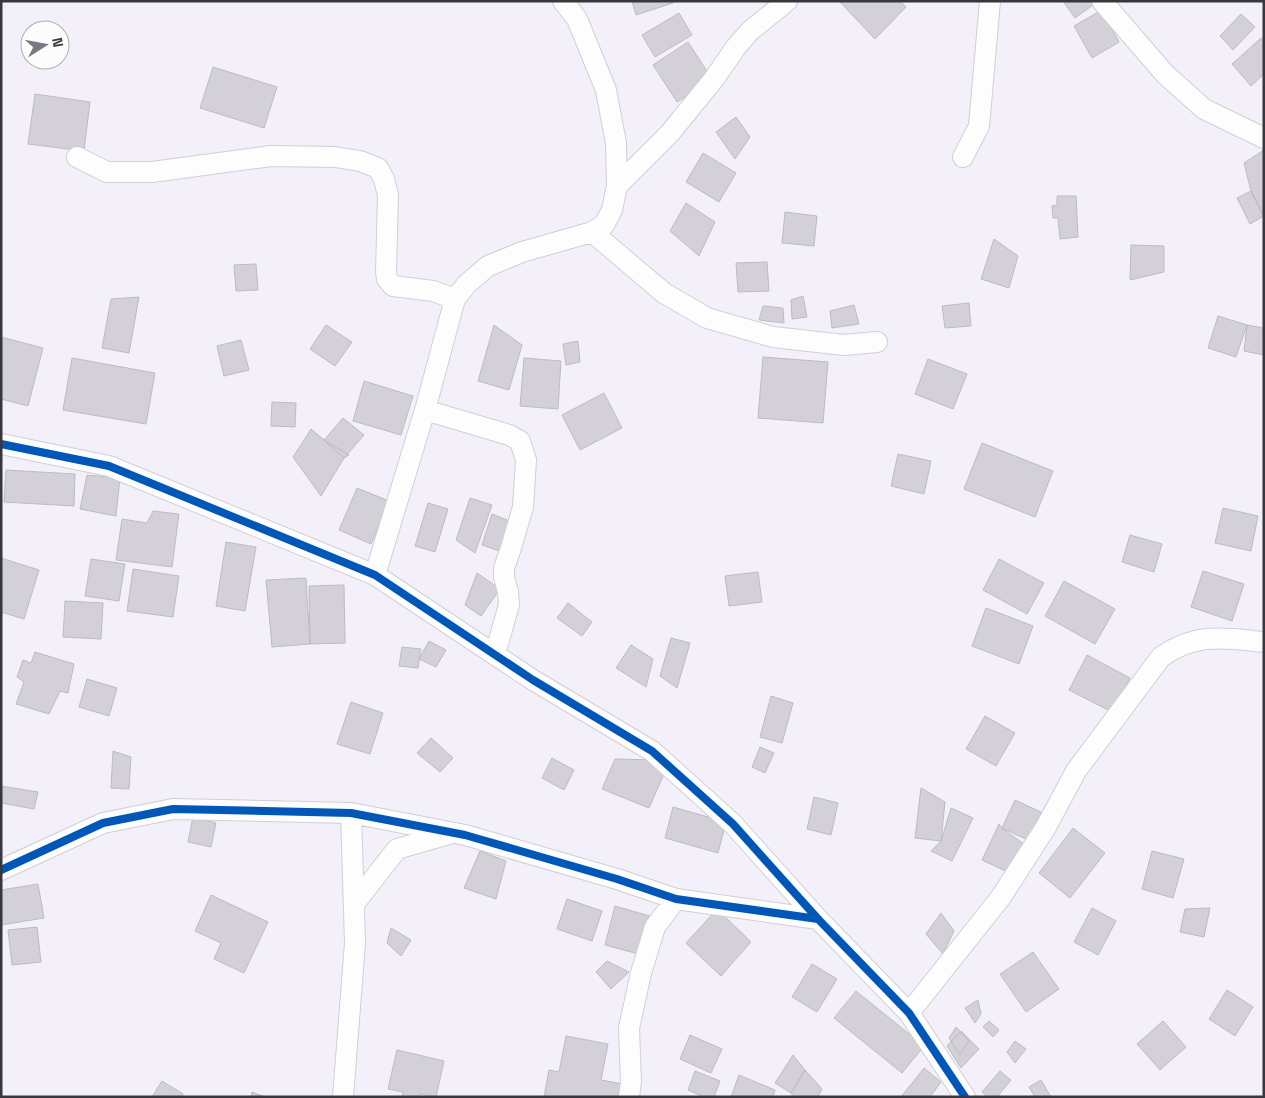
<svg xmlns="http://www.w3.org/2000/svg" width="1265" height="1098" font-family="'Space Grotesk',sans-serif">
<rect width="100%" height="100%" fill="#f3f0fa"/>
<path fill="#d3d0d8" stroke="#bdbbc2" d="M632 1H672L673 3 636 15Z
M839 1H900L906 7 875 39Z
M1063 1H1090L1093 5 1075 18Z
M1102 10 1119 42 1092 58 1074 26Z
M679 13 692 35 655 57 642 35Z
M1241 14 1255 27 1233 50 1220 36Z
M1261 38 1264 40V74L1251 86 1232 64Z
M688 42 712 79 677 102 653 65Z
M213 67 277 87 264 128 200 108Z
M35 94 90 102 84 151 28 144Z
M736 117 750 137 735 159 716 132Z
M1264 150V217L1251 191 1244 163Z
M703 153 736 173 719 202 686 182Z
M1251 191 1264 216 1250 224 1237 198Z
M1057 196H1076L1078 237 1060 239 1058 218H1053L1052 206 1057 205Z
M686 203 715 222 699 256 670 231Z
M785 212 817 216 814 246 782 243Z
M994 239 1018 256 1009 288 981 279Z
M1131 245 1164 246V272L1130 280Z
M767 262 769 291 738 292 736 263Z
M256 264 258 290 236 291 234 265Z
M803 296 807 317 792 319 791 300Z
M139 297 129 353 102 348 111 299Z
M969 303 971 326 945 328 942 306Z
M854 305 859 324 832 328 830 311Z
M763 306 783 308 784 323 759 320Z
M1218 316 1247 325 1236 357 1208 348Z
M326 325 352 342 335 366 310 349Z
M494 325 522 345 509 390 478 381Z
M1247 325 1264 328V355L1244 351Z
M1 337 43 348 28 406 1 399Z
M241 340 249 370 224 376 217 346Z
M578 341 580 362 566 365 563 344Z
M763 357 828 362 823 423 758 418Z
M72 358 155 373 146 424 63 410Z
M524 358 561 361 558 409 520 406Z
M928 359 967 374 953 409 915 394Z
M364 381 413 396 401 435 353 421Z
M604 393 622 428 580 450 562 415Z
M272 402 296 403 295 427 271 426Z
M343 418 364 435 344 458 324 440Z
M311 429 324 440 349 455 344 458 321 496 293 457Z
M982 443 1053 471 1035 517 964 489Z
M898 454 931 461 924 494 891 486Z
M6 470 75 474 74 506 4 502Z
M87 475 120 478 116 516 80 509Z
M357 488 389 501 371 544 339 530Z
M470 498 492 505 475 553 456 540Z
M428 503 448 509 435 552 415 546Z
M1223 508 1258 516 1251 551 1215 543Z
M153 511 179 514 172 567 116 560 122 519 147 523Z
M492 514 512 522 502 552 482 545Z
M1130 535 1162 544 1154 572 1122 562Z
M226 542 256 547 245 611 216 606Z
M1 558 39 570 24 619 1 612Z
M91 559 125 564 119 601 85 596Z
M999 559 1044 583 1027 614 983 590Z
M133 569 179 576 173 617 127 611Z
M1203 571 1244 584 1232 621 1191 607Z
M758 572 762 602 729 606 725 576Z
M477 573 500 589 481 616 465 605Z
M306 578 310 644 272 647 266 580Z
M1064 581 1115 609 1095 644 1045 616Z
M344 585 345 643 310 644 309 586Z
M65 601 103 603 101 639 63 637Z
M568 603 592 622 582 636 557 618Z
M986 608 1033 626 1019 664 972 646Z
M671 638 690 643 677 688 660 676Z
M429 641 446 650 436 667 419 659Z
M631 645 653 659 646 687 616 668Z
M402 647 421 649 418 668 399 666Z
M35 652 74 664 68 693 60 691 49 714 16 704 24 682 17 677 23 660 31 663Z
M1087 655 1130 678 1112 712 1069 690Z
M87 679 117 688 109 716 79 707Z
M771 696 793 703 782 743 760 737Z
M351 702 383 713 370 754 337 744Z
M985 716 1015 733 996 766 966 749Z
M431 738 453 758 440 772 417 753Z
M760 747 774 753 765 773 752 767Z
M113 751 131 757 129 789 111 788Z
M552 758 574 770 564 790 542 778Z
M615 759 653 760 664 774 649 808 602 789Z
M1 786 38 792 34 809 1 803Z
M921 788 945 802 941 841 915 838Z
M814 797 838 803 831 835 807 829Z
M1015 800 1043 813 1030 841 1002 828Z
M673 807 726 822 718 853 665 838Z
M951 808 973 818 952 861 931 851 941 841Z
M193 817 216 823 211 847 188 842Z
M999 824 1002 828 1028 847 1014 875 982 860Z
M1073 828 1105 853 1070 898 1039 873Z
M480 851 506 861 496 899 464 888Z
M1152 851 1184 859 1173 898 1142 889Z
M38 884 44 918 1 925V890Z
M211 895 268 922 244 973 214 959 221 943 195 931Z
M567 899 602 911 592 941 557 929Z
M615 906 653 917 642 955 605 945Z
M1092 908 1116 921 1098 955 1074 942Z
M1210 908 1204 937 1180 932 1185 909Z
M717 909 751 942 721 976 686 943Z
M941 913 954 931 943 954 926 934Z
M37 927 41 962 12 965 8 930Z
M391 928 411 940 401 956 387 943Z
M1033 952 1059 989 1026 1012 1000 974Z
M607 961 629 972 611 989 596 972Z
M812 964 837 979 817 1012 792 997Z
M1227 990 1253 1007 1235 1036 1209 1019Z
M856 991 924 1046 902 1073 834 1018Z
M978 1000 981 1014 975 1023 965 1008Z
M989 1021 999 1030 993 1037 983 1027Z
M1163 1021 1186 1047 1160 1070 1137 1044Z
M956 1027 969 1041 960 1055 949 1038Z
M961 1031 979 1049 961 1068 947 1046Z
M690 1035 722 1049 711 1073 680 1059Z
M566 1036 608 1044 601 1080 623 1084 621 1097H544L549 1070 559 1072Z
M1015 1041 1026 1049 1015 1063 1007 1052Z
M397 1050 444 1061 436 1097 420 1094V1097H402L403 1092 388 1089Z
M793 1055 805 1070 791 1093 775 1083Z
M924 1068 941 1082 930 1097H901Z
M805 1070 822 1089 818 1097H794L791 1093Z
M695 1071 720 1081 714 1097H704L688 1090Z
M1000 1071 1011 1080 997 1097H988L982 1092Z
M739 1075 775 1090 773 1097H731Z
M1041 1080 1051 1097H1035L1029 1087Z
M162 1081 183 1094 182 1097H152Z
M252 1092 265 1097H251Z"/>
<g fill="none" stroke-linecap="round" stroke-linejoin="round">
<defs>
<path id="street" d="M1102 1 1165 74 1204 109 1264 138
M77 157 107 172H152L271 156 335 157 360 161 378 168 384 179 388 195 386 272 387 279 393 286 433 291 455 299
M963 157 979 126 990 1
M617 186 670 133 714 79 736 47 750 31 787 1
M592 232 664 293 707 318 773 337 844 345 877 342
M425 410 509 435 520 441 526 460 523 507 511 548 504 568V577L508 592 509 605 495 654
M1 444 109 466 375 575 533 680 652 751 733 824 818 919 909 1013 965 1097
M375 575 425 410 455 299 467 284 488 266 522 252 592 232 604 225 612 210 617 186 616 143 606 90 577 19 563 1
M1 870 103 823 173 809 351 813 465 835 617 879 676 899 818 919
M354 904 397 849 449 834
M909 1013 1001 897 1046 827 1076 771 1161 657C1196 632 1224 638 1264 642
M343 1097 355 943 351 813
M629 1097 631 1082 629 1028 641 973 655 927 676 899"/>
</defs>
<use href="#street" stroke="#d1ced6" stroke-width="22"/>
<use href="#street" stroke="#fdfdfe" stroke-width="20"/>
<defs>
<path id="cycleway" d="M1 444 109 466 375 575 533 680 652 751 733 824 818 919 909 1013 965 1097
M1 870 103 823 173 809 351 813 465 835 617 879 676 899 818 919"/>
</defs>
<use href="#cycleway" stroke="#fcfcfc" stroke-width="11"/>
<use href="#cycleway" stroke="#0057b8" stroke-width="8"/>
</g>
<rect width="1265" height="1098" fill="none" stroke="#39373e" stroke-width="5"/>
<g transform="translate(45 45) rotate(79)"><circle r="24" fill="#fcfcfc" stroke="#aeadb0"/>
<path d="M0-4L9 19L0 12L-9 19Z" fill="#7a7880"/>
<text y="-8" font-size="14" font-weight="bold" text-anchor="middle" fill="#39373e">N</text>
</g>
</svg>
